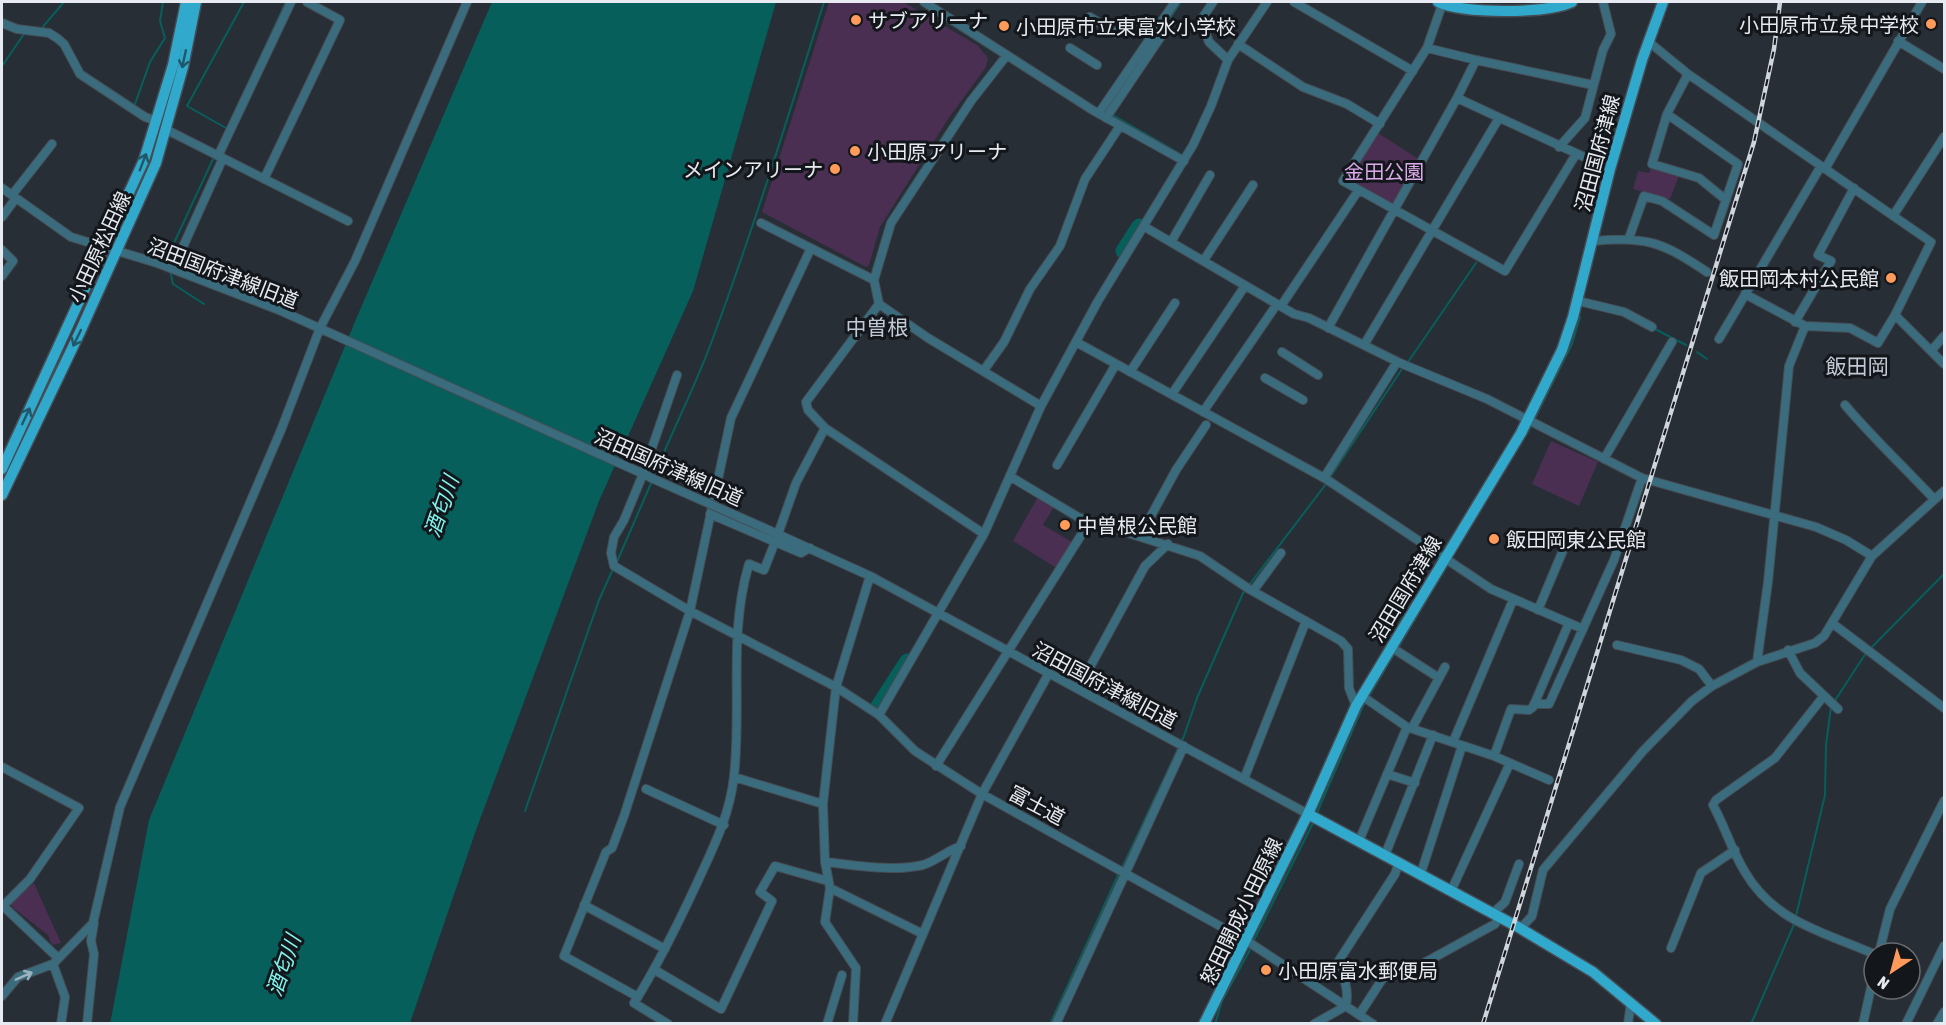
<svg xmlns="http://www.w3.org/2000/svg" width="1946" height="1025" font-family="'Asap Condensed','Noto Sans JP',sans-serif">
<rect width="100%" height="100%" fill="#272e36"/>
<path fill="#4a2f52" d="M829 2H903L977 45 988 58 986 67 948 119 880 227 869 265 866 267 762 212Z
M1378 133 1420 160 1393 208 1347 181Z
M1651 168 1679 176 1670 199 1633 189 1638 171 1649 173Z
M1551 441 1598 462 1579 506 1532 484Z
M1039 495 1055 505 1043 525 1074 543 1058 569 1013 541Z
M34 883 61 943 52 945 48 935 12 907V901Z"/>
<path fill="#075f5c" d="M492 2H776L693 291 599 501 476 830 410 1023 110 1024 149 820 354 324Z"/>
<g fill="none" stroke-linecap="round" stroke-linejoin="round">
<path stroke="#075f5c" stroke-width="2" d="M41 29 64 2
M1160 33 1181 2
M2 66 24 34
M135 104 150 62 165 38 160 21 163 2
M1106 111 1117 94
M1111 114 1184 156
M226 128 187 106 244 2
M169 265 167 258 286 2
M170 270 173 284 204 304
M1655 329 1686 345
M1697 352 1707 359
M1408 362 1476 263
M1534 420 1572 344 1580 317
M1525 436 1532 425
M654 476C673 429 696 385 713 338 754 227 789 114 824 2
M1329 479 1404 366
M616 564 652 481
M1834 702 1866 653 1944 574
M525 811 599 600 613 569
M1317 813 1363 706 1448 564
M1122 868 1184 736 1197 698 1243 593 1326 484
M1796 916 1825 795 1826 745 1831 707
M1253 942 1314 821
M1050 1024 1119 873
M1215 1024 1222 1001 1251 948
M1751 1024 1795 922"/>
<path stroke="#075f5c" stroke-width="15" d="M1123 251 1139 226
M878 706 907 661"/>
<defs>
<path id="minor" d="M924 2 1094 111 1184 161
M1213 2 1201 20 1209 42 1228 60
M1294 2 1413 71
M1443 2 1427 48 1476 60 1457 98 1610 169
M1090 17 1117 34
M2 23 17 29 49 33 57 38 64 44 80 74 145 117 157 121
M1898 41 1944 69
M1649 42 1688 74 1931 242 1895 315 1944 364
M1238 44 1303 87 1347 104 1380 124
M1070 48 1097 65
M1427 48 1343 181 1505 271 1576 154
M1007 55 971 101 891 223 874 280 879 304 928 338 1041 406
M1476 60 1593 85
M1688 74 1667 114 1652 164 1699 178 1726 200
M1099 113 1175 2
M1106 118 1162 35
M167 130 348 221
M1559 147 1585 118 1603 50 1611 34 1603 2
M218 156 291 2
M1825 169 1922 2
M264 179 340 20 307 2
M2 188 71 237 157 263 279 310 648 476
M12 195 52 144
M1893 216 1944 137
M2 217 16 198
M761 223 874 280
M1145 227 1294 314 1309 318 1400 363 1487 399 1642 478 1816 527 1846 540 1872 556
M1629 238 1644 196 1662 201 1714 235 1738 164 1667 114
M1593 241C1647 236 1662 242 1707 272
M1171 242 1210 175
M2 250 13 261 2 276
M1204 260 1253 185
M173 269 223 158
M1745 294 1805 326 1850 328 1878 343 1895 315
M1578 301 1624 312 1652 327
M1281 306 1358 191
M1795 322 1831 261 1818 255 1854 188
M1328 328 1457 98
M1719 339 1821 166
M1076 342 1326 479 1491 589 1583 629
M1364 345 1499 118
M1931 351 1944 336
M1282 352 1318 375
M984 370 1004 342 1030 289 1060 246 1085 179 1120 126
M1130 372 1175 303
M677 375 643 474 624 520 614 537 611 553 614 566 690 611 836 687 879 715 915 751 982 794 1247 941 1373 1024
M1265 378 1303 400
M1172 394 1245 286
M1845 405C1873 438 1904 467 1934 499
M1203 412 1277 304
M825 428 984 534
M1604 459 1672 342
M1057 465 1116 364
M1011 477 1078 517 1200 556 1249 589 1341 641 1348 649 1349 688 1356 706
M1324 478 1397 362
M710 514 801 553 810 548
M762 527 870 576 1308 814
M778 534 796 483 825 428 808 410 806 402 879 304
M1140 536 1176 470 1206 425
M1253 591 1281 553
M1538 610 1564 548
M1832 623 1944 708
M1617 645 1681 660 1699 669 1712 686
M1391 647 1439 678
M1788 650 1800 673 1838 709
M1757 662 1768 582 1789 366 1805 326
M1078 689 1145 566 1168 544
M1362 696 1407 727 1494 756 1549 780
M1823 697 1775 758 1716 800 1713 805C1725 827 1732 851 1745 872 1774 922 1824 932 1874 954
M1534 704H1549L1614 560 1642 478
M879 715 984 534 1041 406 1098 301 1193 145 1211 106 1228 60 1267 2
M1412 728 1445 667
M1453 742 1513 600
M1494 756 1511 709 1529 710 1533 707 1569 623
M936 766 1090 521
M2 767 79 808 30 879 3 906 57 957
M1387 774 1415 783
M734 777 823 804
M1244 779 1306 621
M646 789 724 825
M1359 841 1407 727
M1385 855 1433 735
M825 862C856 865 892 872 923 865 936 861 948 850 961 846
M1421 873 1462 746
M830 888 923 934
M1451 891 1510 763
M584 905 665 949
M1493 913 1505 902 1519 864
M1520 929 1532 916 1543 870 1643 751 1692 701 1712 686 1757 662 1815 643 1824 636 1872 556 1944 491
M1671 948 1701 873 1735 850
M1879 953 1890 909 1944 801
M53 964 65 997 61 1024
M655 970 721 1009 772 901 760 892 775 866 828 881
M2 996 18 977 53 964 93 923 120 807 281 430 320 328 355 261 467 2
M638 997 564 956 606 852 612 848 624 816 690 611 731 418 811 248
M1359 1015 1383 978 1415 968 1495 924 1499 917
M87 1024 94 954 91 941 94 923
M668 1024 634 1003C658 965 678 924 697 883 713 848 730 815 734 776 742 705 728 633 749 564L764 570 775 542
M827 1024 842 975
M853 1024 856 968 825 922 830 888 825 862 823 804 836 687 870 576
M885 1024 982 794 1049 673
M1056 1024 1184 746
M1314 1024 1346 1006C1349 989 1345 979 1336 965L1395 874 1399 862
M1628 1024 1631 1002
M1863 1024 1874 974
M1906 1024 1944 946
M1937 1024 1944 1012"/>
<path id="major" d="M1438 2C1464 14 1546 14 1572 2
M2 469 144 160 173 65 186 2
M2 495 80 332 156 163 183 67 196 2
M1308 814 1518 927 1593 972 1656 1024
M1204 1024 1308 814 1356 706 1521 433 1562 350 1573 317 1610 169 1642 60 1663 2"/>
</defs>
<use href="#minor" stroke="#464c54" stroke-width="10"/>
<use href="#major" stroke="#464c54" stroke-width="13"/>
<use href="#minor" stroke="#3a6c7d" stroke-width="8"/>
<use href="#major" stroke="#31a9cc" stroke-width="10"/>
<defs>
<path id="rail" d="M1483 1024 1754 142 1774 49 1780 2"/>
</defs>
<use href="#rail" stroke="#d0d4db" stroke-width="4.5"/>
<use href="#rail" stroke="#13161a" stroke-width="2" stroke-dasharray="7" stroke-linecap="butt"/>
<defs>
<path id="minor-bridge" d="M649 477 762 527"/>
</defs>
<use href="#minor-bridge" stroke="#464c54" stroke-width="10" stroke-linecap="butt"/>
<use href="#minor-bridge" stroke="#3a6c7d" stroke-width="8"/>
</g>
<defs><path id="oneway-shaft" d="M-6 0H5M1.5-3L5.5 0L1.5 3" fill="none" stroke-width="1.6" stroke-linecap="round" stroke-linejoin="round" transform="scale(1.5)"/></defs>
<g stroke="#20586a">
<use href="#oneway-shaft" transform="translate(184 59) rotate(102)"/>
<use href="#oneway-shaft" transform="translate(143 162) rotate(-69)"/>
<use href="#oneway-shaft" transform="translate(77 338) rotate(116)"/>
<use href="#oneway-shaft" transform="translate(26 416) rotate(-65)"/>
</g>
<use stroke="#99b2bd" href="#oneway-shaft" transform="translate(24 976) rotate(-24)"/>
<g fill="#ff9b5a" stroke="#13161a" stroke-width="2">
<circle cx="856" cy="20" r="6"/>
<circle cx="1931" cy="24" r="6"/>
<circle cx="1004" cy="26" r="6"/>
<circle cx="855" cy="151" r="6"/>
<circle cx="835" cy="169" r="6"/>
<circle cx="1891" cy="278" r="6"/>
<circle cx="1065" cy="525" r="6"/>
<circle cx="1494" cy="539" r="6"/>
<circle cx="1266" cy="970" r="6"/>
</g>
<g text-anchor="middle" dominant-baseline="central" stroke-width="6" stroke-linejoin="round" paint-order="stroke">
<g font-size="20" fill="#e7ebf1" stroke="#13161a" text-anchor="start">
<text x="868" y="20">サブアリーナ</text>
<text x="1919" y="24" text-anchor="end">小田原市立泉中学校</text>
<text x="1016" y="26">小田原市立東富水小学校</text>
<text x="867" y="151">小田原アリーナ</text>
<text x="823" y="169" text-anchor="end">メインアリーナ</text>
<text x="1879" y="278" text-anchor="end">飯田岡本村公民館</text>
<text x="1077" y="525">中曽根公民館</text>
<text x="1506" y="539">飯田岡東公民館</text>
<text x="1278" y="970">小田原富水郵便局</text>
</g>
<g font-size="20" fill="#e7ebf1" stroke="#13161a">
<text transform="translate(1597 153) rotate(-75)">沼田国府津線</text>
<text transform="translate(99 247) rotate(-65)">小田原松田線</text>
<text transform="translate(223 273) rotate(21)">沼田国府津線旧道</text>
<text transform="translate(669 467) rotate(24)">沼田国府津線旧道</text>
<text transform="translate(1405 589) rotate(-59)">沼田国府津線</text>
<text transform="translate(1105 685) rotate(28)">沼田国府津線旧道</text>
<text transform="translate(1037 805) rotate(28)">富士道</text>
<text transform="translate(1241 911) rotate(-64)">怒田開成小田原線</text>
</g>
<g font-size="20" fill="#dbaaeb" stroke="#13161a">
<text x="1384" y="171">金田公園</text>
</g>
<g font-size="21" fill="#c0c9d4" stroke="#13161a">
<text x="877" y="327">中曽根</text>
<text x="1857" y="366">飯田岡</text>
</g>
<g font-size="21" font-style="italic" fill="#82f3ed" stroke="#13161a">
<text transform="translate(441 506) rotate(-71)">酒匂川</text>
<text transform="translate(283 965) rotate(-71)">酒匂川</text>
</g>
</g>
<rect width="1946" height="1025" fill="none" stroke="#e7ebf1" stroke-width="6"/>
<g transform="translate(1892 971) rotate(216)"><circle r="28" fill="#13161a" stroke="#686b70" stroke-width="1.5"/>
<path d="M0-4.5L10 22L0 15L-10 22Z" fill="#ff9b5a"/>
<text y="-9" font-size="16" font-weight="bold" text-anchor="middle" fill="#e7ebf1">N</text>
</g>
</svg>
